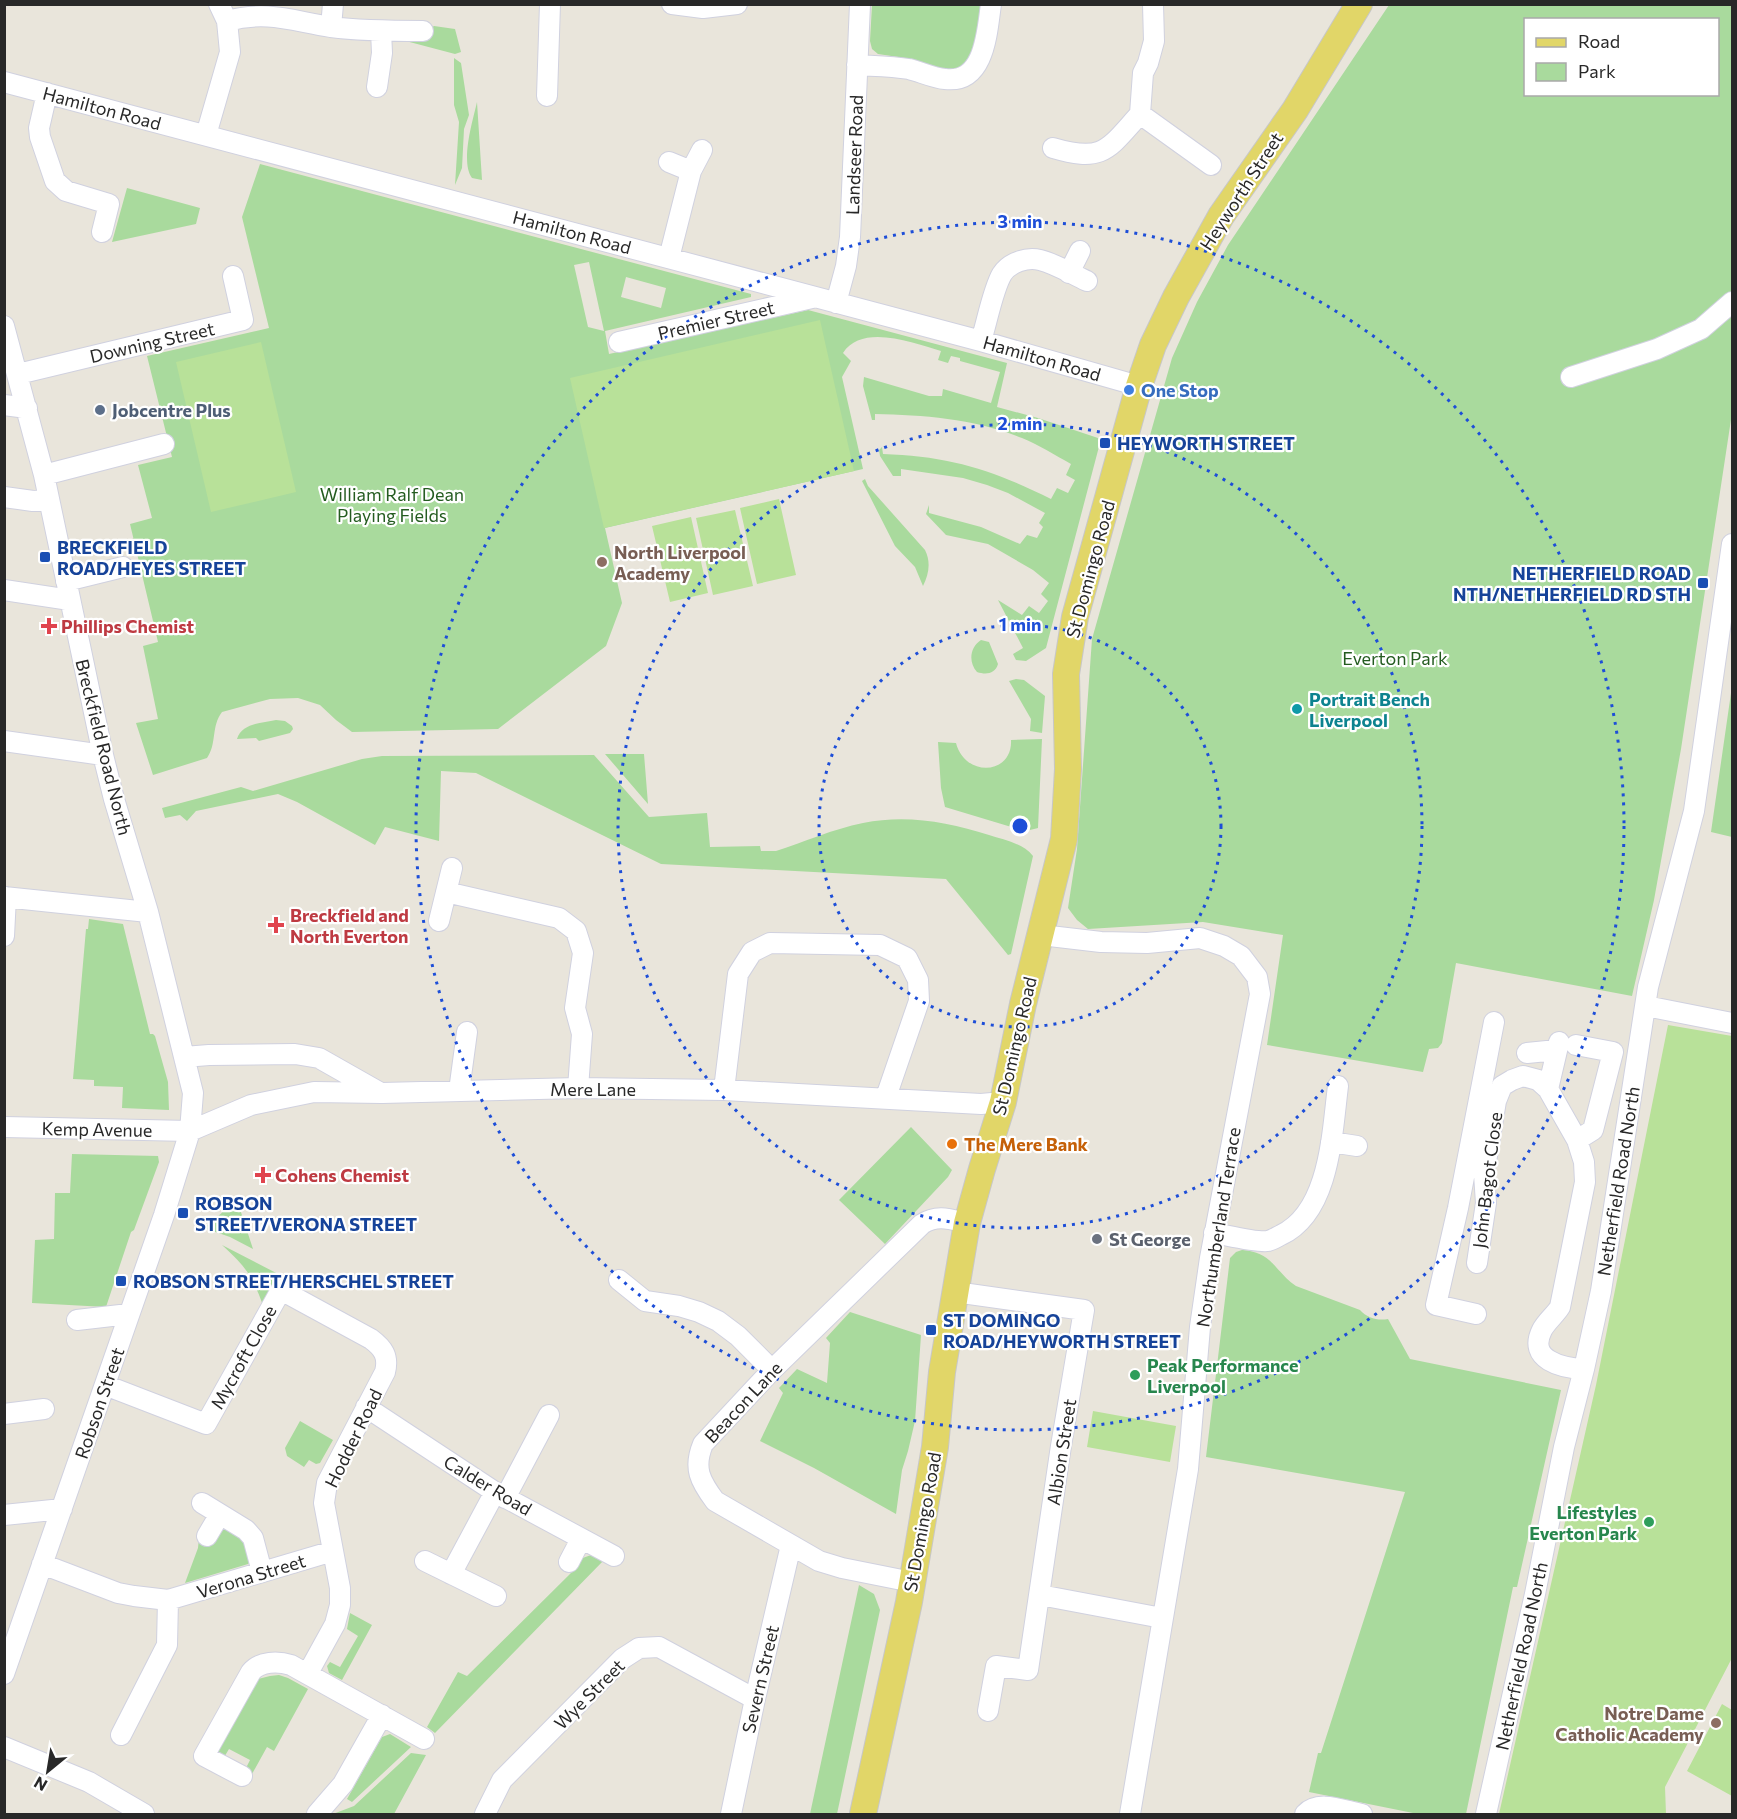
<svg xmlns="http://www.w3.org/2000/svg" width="1737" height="1819" font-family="Commissioner,sans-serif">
<rect width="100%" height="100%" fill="#e9e5db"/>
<path fill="#a9da9d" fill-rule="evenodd" d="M872 5H985L973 59 951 73 905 58 878 54 872 49 870 41Z
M1389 5H1732V413L1681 749 1654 900 1632 996 1456 963 1442 1043 1438 1048 1429 1049 1423 1072 1267 1045 1283 935 1203 922 1088 929 1077 920 1068 908 1077 849 1092 639 1172 358 1197 302 1228 245ZM1526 20H1718V94H1526Z
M434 26 455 29 461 52 455 54 402 40 428 30Z
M454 58 461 63 469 115 464 129 462 168 455 185 459 122 454 105Z
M477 102 482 180 472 178C460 162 473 120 477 102Z
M260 164 751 294V297L605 331 609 354 808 310 1007 363 997 407 1038 418 1101 439 1046 648 1026 661 1016 660 1013 654 1023 648 998 600 1022 615 1029 606 1039 613 1048 601 1041 594 1049 583 1033 570 988 544 946 535 926 514 929 505V513L981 527 1020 544 1027 535 1037 538 1043 527 1039 523 1045 513 1008 493 987 485 963 478 901 469V476H893L880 456 879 450 882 447 883 454C949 456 993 470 1051 499L1057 488 1068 493 1075 480 1066 475 1071 464C1055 455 1039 445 1022 438 975 419 925 415 875 414V420H872L863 386 864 377 929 396H942L943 389 991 403 1000 372 960 361V358L951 356 948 363 938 360 941 351C914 343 862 323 843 353L851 361 842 377 863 469 605 528 622 603 606 646 498 729 352 732 336 720 320 705 298 698 270 699 222 712C211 726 217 744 207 758L153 775 136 723 158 719 143 646 158 642 130 524 152 518 138 465 172 457 147 356 269 328 242 217ZM589 262 604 331 588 327 574 265ZM626 277 666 288 661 308 621 297Z
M127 188 200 208 196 224 112 242Z
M865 479 868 486 925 550C931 562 929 574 923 586L915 567 895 546 862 481Z
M981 640 989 642 998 664C995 674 986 675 977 672 968 662 970 647 981 640Z
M1016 679 1024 680 1045 696 1042 733 1030 731 1031 719 1009 681Z
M1732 686V837L1711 832Z
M276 720 285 721 292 726 293 729 290 733 259 741 256 738 237 739C242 723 262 723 276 720Z
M1042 739 1038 828 1026 831 1021 830 945 807 941 788 938 742 956 743C965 778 1013 775 1011 740Z
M605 754H644L648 804Z
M594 755 649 817 707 813 710 847 760 846 761 851H776C804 842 833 829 863 823 906 814 948 822 989 835 1004 840 1023 843 1033 856L1011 954 1008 955 946 879 661 864 476 773 441 771 439 841 385 827 375 845 297 802 278 794 196 811 187 821 180 815 165 818 162 808 241 787 253 791 362 759 382 756Z
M89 919 123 924 150 1034H153L155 1036 168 1082 169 1110 122 1108 123 1087 94 1086V1080L73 1079 86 929H88Z
M911 1127 952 1170 948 1177 885 1244 839 1200Z
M72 1154 158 1156 159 1162 134 1230 131 1232 106 1307 32 1303 35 1240 54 1239 55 1193H70Z
M237 1200 253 1249 230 1237 204 1228Z
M222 1245 282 1276 264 1308C252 1275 247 1268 222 1245Z
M1242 1250C1273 1252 1275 1272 1296 1286L1360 1310C1367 1318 1378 1321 1388 1319L1410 1359 1561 1390 1517 1587H1513L1466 1814H1418L1309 1792 1318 1753H1321L1405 1492 1206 1457 1230 1258 1236 1252Z
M850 1312 921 1335 915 1421 908 1451 902 1470 896 1514 814 1468 760 1441 783 1393 779 1388 797 1369 827 1383 830 1343 826 1338Z
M300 1421 333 1440 320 1463 316 1464 309 1460 304 1467 287 1456 285 1448Z
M225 1529C245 1535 246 1544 250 1562L248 1564 185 1583 198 1548 199 1538 212 1545 219 1532Z
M591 1555 604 1560 435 1733 427 1727 458 1672 467 1676 571 1573 580 1559Z
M859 1585 874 1594 880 1610 837 1814H810Z
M350 1613 372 1625 342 1680 329 1673 327 1666 330 1662 340 1667 358 1636 347 1629Z
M279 1675 288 1678 308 1689 274 1751 267 1747 252 1774 245 1770 250 1760 229 1749 223 1759 217 1752 254 1680 270 1676Z
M390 1734 411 1747 352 1802 347 1799 382 1737Z
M411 1753 426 1755 394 1814H333L354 1806Z"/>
<path fill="#b8e199" d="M820 320 854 471 604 528 570 378Z
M261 342 296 492 211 512 176 362Z
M779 499 796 575 757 584 740 508Z
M735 510 753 586 713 595 696 518Z
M691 517 708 593 670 602 652 526Z
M1668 1025 1732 1036V1658L1665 1787 1666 1814H1499L1596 1385Z
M1093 1411 1176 1426 1170 1462 1087 1447Z
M1722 1704 1732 1710V1796L1687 1771Z"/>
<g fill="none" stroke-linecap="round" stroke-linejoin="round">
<defs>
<path id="minor" d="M672 4 703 8 737 4
M1153 4 1154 41 1148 63 1143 73 1140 114 1211 165
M227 21C267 10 292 21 331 27 362 31 392 31 423 31
M331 27 333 4
M857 65C874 66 892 66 909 69 921 72 933 78 945 79 985 84 987 32 991 4
M4 82 981 341 1139 386
M377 87 382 53 381 31
M47 93 39 128 40 137 55 181 66 191 109 204 102 232
M547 96 550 4
M206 135 230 52 227 21 219 4
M1053 148C1104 163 1108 149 1140 114
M669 162 691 171
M669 258 691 171 702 150
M1069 273 1080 251
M836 303 846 266 850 237 860 4
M4 326 44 475 103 755 114 799 148 912 193 1093 190 1131 164 1215 4 1674
M981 341C987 322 993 289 1002 274 1010 262 1027 257 1040 260 1056 264 1072 274 1087 281
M619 342 812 298
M18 374 243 320 233 276
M1571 377 1657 349 1701 329 1732 302
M4 405 27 408
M44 475 164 444
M4 497 33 501 49 500
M66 581 123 567
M4 590 70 600
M4 741 103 755
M446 892 559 918 576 931 583 953 575 1008 582 1034 578 1088
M4 897 148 912
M439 921 452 868
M1041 935 1101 942 1147 943 1200 938 1224 946 1241 956 1257 977 1260 994 1210 1258 1200 1327 1188 1469 1130 1814
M4 936 6 897
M1646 1006 1732 1023
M1576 1045 1613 1052 1593 1130 1577 1140
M1527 1053 1557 1050
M184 1057 209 1055 295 1054 319 1058 379 1092
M1548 1089 1559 1042
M724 1090 738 974 752 952 770 943 880 945 907 958 918 980 919 1001 886 1097
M459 1091 467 1032
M4 1127 190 1131 251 1105 314 1092 382 1093 578 1088 724 1090 981 1104 1003 1102
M1331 1142 1357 1146
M1214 1233C1226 1235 1258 1243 1268 1241 1272 1240 1277 1237 1281 1235 1330 1212 1332 1133 1338 1086
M1477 1263 1486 1203 1484 1174 1496 1101 1502 1086 1512 1080 1523 1076 1538 1080 1548 1089 1577 1140 1584 1162 1585 1182 1560 1307C1555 1315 1546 1322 1542 1330 1527 1360 1562 1368 1584 1369
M619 1280 645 1301 679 1306 699 1312 718 1321 738 1336 772 1370
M955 1292 1084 1310 1061 1446 1028 1670 996 1666 988 1711
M1476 1314 1436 1305 1458 1208 1494 1022
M77 1320 129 1314
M105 1385 206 1424 281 1290 371 1339C383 1348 389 1356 385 1372L327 1483 324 1503 340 1588V1605L335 1624 308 1673
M366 1407 495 1492 614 1556
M4 1414 44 1409
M505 1498 549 1415
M202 1503 246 1530 253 1538 262 1572
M4 1515 62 1509
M207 1536 220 1514
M425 1561 496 1596
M569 1562 581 1539
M42 1564 118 1593 134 1596 168 1600 333 1551
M451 1574 495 1492
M912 1582 842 1568 819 1561 715 1501C700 1481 693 1468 703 1444L772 1370 922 1224C937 1214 950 1219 967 1223
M1040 1595 1162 1618
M121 1735 167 1645 168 1600
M4 1747 89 1782 144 1814
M242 1776 204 1756 251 1672C260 1661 278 1661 291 1665L424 1739
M317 1814 343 1784 382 1715
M485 1814 502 1780 622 1659 639 1648 659 1647 755 1699
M731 1814 755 1699 791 1545
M1305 1814C1319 1799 1344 1811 1362 1814
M1486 1814 1535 1594 1564 1447 1584 1369 1601 1291 1648 987 1694 811 1732 544"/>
<path id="major" d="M863 1814 909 1602 935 1447 942 1372 967 1223 982 1169 1003 1102 1023 1004 1064 839 1068 769 1066 674 1075 617 1139 386 1153 345 1176 297 1221 216 1295 110 1359 4"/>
</defs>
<use href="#minor" stroke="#d0d1df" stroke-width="22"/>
<use href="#major" stroke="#c7c7c7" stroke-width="28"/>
<use href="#minor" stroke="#fff" stroke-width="20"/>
<use href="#major" stroke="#e1d668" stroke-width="26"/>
</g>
<g fill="none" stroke="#1d4ed8" stroke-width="3" stroke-dasharray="3 6">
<circle cx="1020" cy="826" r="201"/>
<circle cx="1020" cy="826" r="402"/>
<circle cx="1020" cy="826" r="604"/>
</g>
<circle fill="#3f7fe0" stroke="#fff" stroke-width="2" cx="1129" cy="390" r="6"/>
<circle fill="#5c6f8a" stroke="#fff" stroke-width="2" cx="100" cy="410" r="6"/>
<g fill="#1a4fb4" stroke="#fff" stroke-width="2">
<rect x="1099" y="437" width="12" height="12" rx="3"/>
<rect x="39" y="551" width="12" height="12" rx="3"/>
<rect x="1697" y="577" width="12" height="12" rx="3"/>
<rect x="177" y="1207" width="12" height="12" rx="3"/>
<rect x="115" y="1275" width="12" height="12" rx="3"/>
<rect x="925" y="1324" width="12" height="12" rx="3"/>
</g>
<g fill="#8d6e63" stroke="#fff" stroke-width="2">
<circle cx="602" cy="562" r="6"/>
<circle cx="1716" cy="1723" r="6"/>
</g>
<g fill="#e0444e" stroke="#fff" stroke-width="2">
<path d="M46 617h6v6h6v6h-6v6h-6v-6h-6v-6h6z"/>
<path d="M273 916h6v6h6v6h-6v6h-6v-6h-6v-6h6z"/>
<path d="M260 1166h6v6h6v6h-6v6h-6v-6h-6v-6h6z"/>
</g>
<circle fill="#0f9aa8" stroke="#fff" stroke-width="2" cx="1297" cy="709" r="6"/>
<circle fill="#e8710a" stroke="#fff" stroke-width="2" cx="952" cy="1144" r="6"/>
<circle fill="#6b7280" stroke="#fff" stroke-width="2" cx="1097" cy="1239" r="6"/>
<g fill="#2e9e5b" stroke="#fff" stroke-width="2">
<circle cx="1135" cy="1375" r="6"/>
<circle cx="1649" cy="1522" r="6"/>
</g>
<g text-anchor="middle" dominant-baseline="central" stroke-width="4.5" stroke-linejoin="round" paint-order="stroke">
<g font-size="18" fill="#282828" stroke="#fff">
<text transform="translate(102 108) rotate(15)">Hamilton Road</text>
<text transform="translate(854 155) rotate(-88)">Landseer Road</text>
<text transform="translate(1241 191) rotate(-57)">Heyworth Street</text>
<text transform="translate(572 232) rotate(15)">Hamilton Road</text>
<text transform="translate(716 320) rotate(-13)">Premier Street</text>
<text transform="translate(152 342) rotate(-13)">Downing Street</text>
<text transform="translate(1042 358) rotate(16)">Hamilton Road</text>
<text transform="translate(1090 569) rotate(-75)">St Domingo Road</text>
<text transform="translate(104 747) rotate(76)">Breckfield Road North</text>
<text transform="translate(1014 1046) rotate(-77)">St Domingo Road</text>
<text x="593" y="1089">Mere Lane</text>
<text transform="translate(97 1129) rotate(1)">Kemp Avenue</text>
<text transform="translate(1487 1180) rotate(-83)">John Bagot Close</text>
<text transform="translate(1618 1181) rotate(-81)">Netherfield Road North</text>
<text transform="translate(1218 1227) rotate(-81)">Northumberland Terrace</text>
<text transform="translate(243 1357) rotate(-61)">Mycroft Close</text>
<text transform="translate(743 1402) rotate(-47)">Beacon Lane</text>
<text transform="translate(99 1403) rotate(-71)">Robson Street</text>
<text transform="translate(353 1438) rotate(-64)">Hodder Road</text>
<text transform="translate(1061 1452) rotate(-81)">Albion Street</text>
<text transform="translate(488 1485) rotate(31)">Calder Road</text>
<text transform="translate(922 1522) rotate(-80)">St Domingo Road</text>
<text transform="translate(251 1576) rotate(-17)">Verona Street</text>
<text transform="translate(1521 1656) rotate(-78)">Netherfield Road North</text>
<text transform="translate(760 1679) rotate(-77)">Severn Street</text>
<text transform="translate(589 1694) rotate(-45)">Wye Street</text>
</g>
<g font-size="18" font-weight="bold" fill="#366cbe" stroke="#fff" text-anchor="start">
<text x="1141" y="390">One Stop</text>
</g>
<g font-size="18" font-weight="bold" fill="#4e5e75" stroke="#fff" text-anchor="start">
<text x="112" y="410">Jobcentre Plus</text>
</g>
<g font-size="18" font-weight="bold" fill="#164399" stroke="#fff" text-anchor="start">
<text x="1117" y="443">HEYWORTH STREET</text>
<text x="57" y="547">BRECKFIELD<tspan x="57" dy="21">ROAD/HEYES STREET</tspan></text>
<text x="1691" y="573" text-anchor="end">NETHERFIELD ROAD<tspan x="1691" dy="21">NTH/NETHERFIELD RD STH</tspan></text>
<text x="195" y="1203">ROBSON<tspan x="195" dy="21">STREET/VERONA STREET</tspan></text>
<text x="133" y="1281">ROBSON STREET/HERSCHEL STREET</text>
<text x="943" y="1320">ST DOMINGO<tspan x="943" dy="21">ROAD/HEYWORTH STREET</tspan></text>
</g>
<g font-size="18" fill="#245c20" stroke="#fff">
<text x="392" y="494">William Ralf Dean<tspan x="392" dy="21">Playing Fields</tspan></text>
<text x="1395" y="658">Everton Park</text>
</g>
<g font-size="18" font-weight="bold" fill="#785e54" stroke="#fff" text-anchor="start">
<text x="614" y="552">North Liverpool<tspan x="614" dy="21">Academy</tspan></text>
<text x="1704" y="1713" text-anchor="end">Notre Dame<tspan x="1704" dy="21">Catholic Academy</tspan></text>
</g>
<g font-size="18" font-weight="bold" fill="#be3a42" stroke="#fff" text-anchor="start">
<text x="61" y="626">Phillips Chemist</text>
<text x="290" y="915">Breckfield and<tspan x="290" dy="21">North Everton</tspan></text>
<text x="275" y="1175">Cohens Chemist</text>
</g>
<g font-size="18" font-weight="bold" fill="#0d838f" stroke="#fff" text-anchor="start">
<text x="1309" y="699">Portrait Bench<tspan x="1309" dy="21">Liverpool</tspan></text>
</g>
<g font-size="18" font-weight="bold" fill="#c56008" stroke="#fff" text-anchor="start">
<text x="964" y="1144">The Mere Bank</text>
</g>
<g font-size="18" font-weight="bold" fill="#5b616d" stroke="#fff" text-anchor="start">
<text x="1109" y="1239">St George</text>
</g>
<g font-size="18" font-weight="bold" fill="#27864d" stroke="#fff" text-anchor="start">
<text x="1147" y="1365">Peak Performance<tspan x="1147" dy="21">Liverpool</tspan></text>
<text x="1637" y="1512" text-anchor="end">Lifestyles<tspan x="1637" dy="21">Everton Park</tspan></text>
</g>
</g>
<circle cx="1020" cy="826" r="9" fill="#1d4ed8" stroke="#fff" stroke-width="3"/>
<g font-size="18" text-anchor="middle" font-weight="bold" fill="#1d4ed8" stroke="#fff" stroke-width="4.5" stroke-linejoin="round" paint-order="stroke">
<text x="1020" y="228">3 min</text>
<text x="1020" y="430">2 min</text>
<text x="1020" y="631">1 min</text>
</g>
<rect width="1737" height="1819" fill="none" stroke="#282828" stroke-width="12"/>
<rect x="1524" y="18" width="195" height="78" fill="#ffffff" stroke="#a9a9a9" stroke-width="1.5"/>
<rect x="1536" y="38" width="30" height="9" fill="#e1d668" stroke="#a9a9a9" stroke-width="1.5"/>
<text x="1578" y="48" font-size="18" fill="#282828">Road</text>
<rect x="1536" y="63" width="30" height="18" fill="#a9da9d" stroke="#a9a9a9" stroke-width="1.5"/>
<text x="1578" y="78" font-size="18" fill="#282828">Park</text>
<g transform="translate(48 1771) rotate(210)" stroke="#ffffff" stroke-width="4.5" paint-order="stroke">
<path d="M0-4.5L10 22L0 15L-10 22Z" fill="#282828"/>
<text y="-9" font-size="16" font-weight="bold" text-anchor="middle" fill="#282828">N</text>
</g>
</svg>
